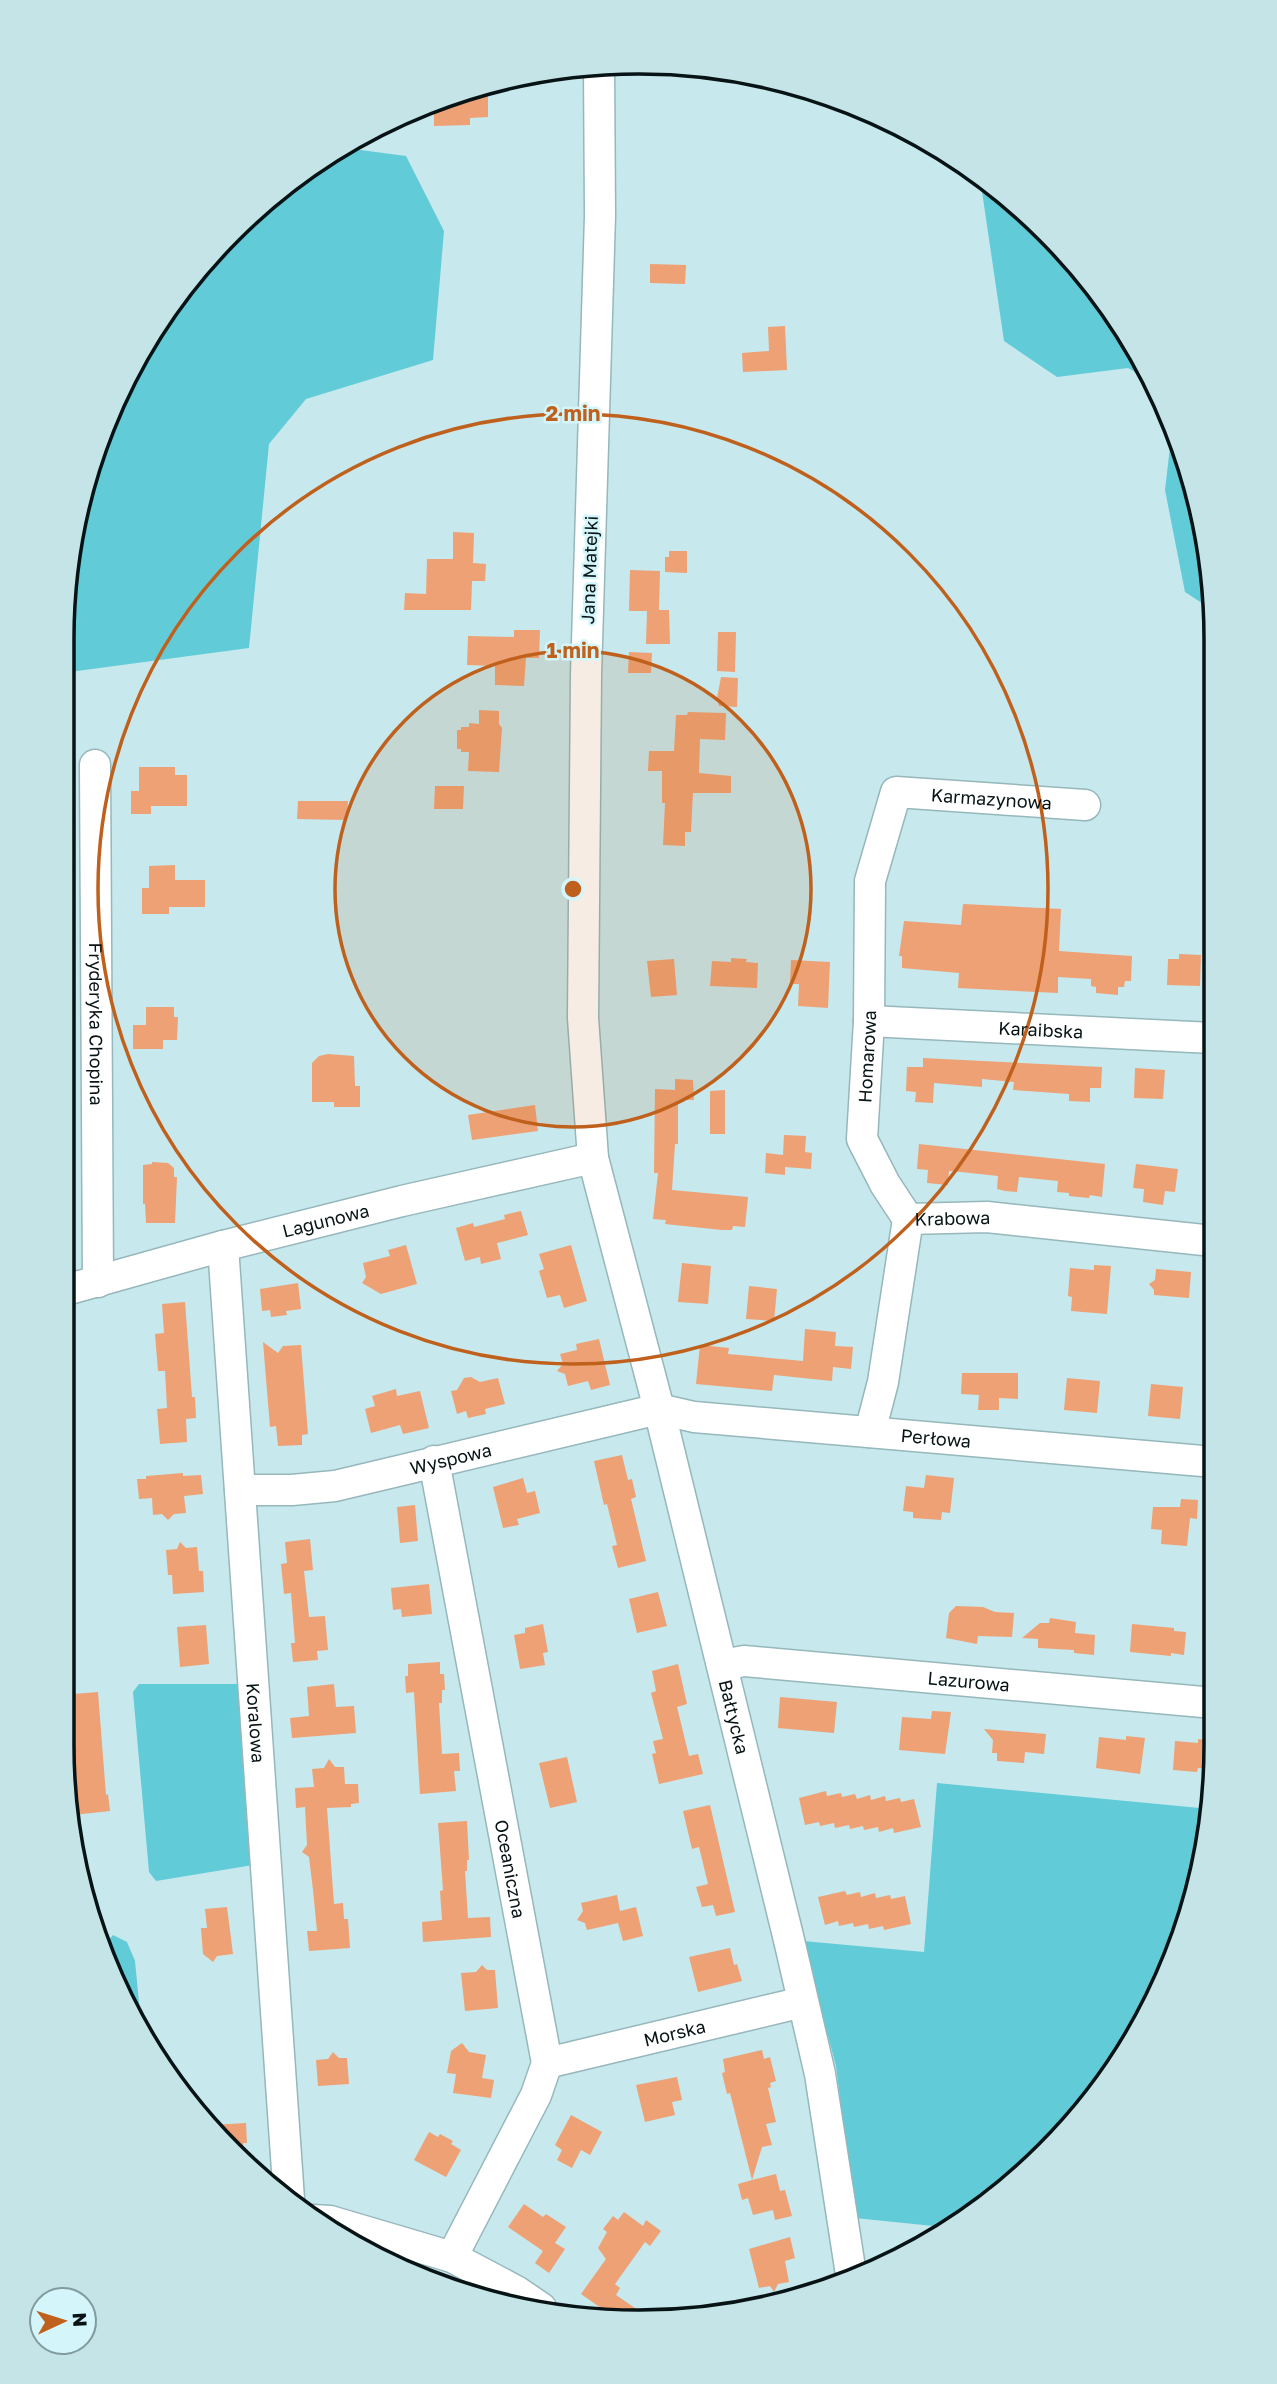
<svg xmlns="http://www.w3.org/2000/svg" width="1277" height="2384" font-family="'Golos Text',sans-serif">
<rect width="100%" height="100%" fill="#c7e8ed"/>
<path fill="#62cbd8" d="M338 147 406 156 444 231 433 360 306 399 269 444 249 648 62 673V601L81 489 121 383 181 287 258 204Z
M980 178 1019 204 1097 287 1150 380 1128 368 1057 377 1004 341Z
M1173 421 1211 563V609L1185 592 1165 490Z
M139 1684H238L245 1700 253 1865 156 1881 149 1872 133 1692Z
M937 1783 1210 1809 1196 1895 1156 2001 1096 2097 1019 2179 943 2227 855 2218 836 2066 803 1941 924 1952Z
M113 1935 127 1942 135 1961 141 2023 101 1949Z"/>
<path fill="#eea174" d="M471 88V95L488 94V117L470 118V125L434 126V101L453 92Z
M650 264 686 265 685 284 650 283Z
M785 326 787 370 743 372 742 353 769 351 768 327Z
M453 532 474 533 473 563 486 564 485 581H472L471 610H404L405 593 426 594 427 559H453Z
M669 551H687V573L665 572V557H669Z
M630 570 660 571 659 610H669L670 644H646L647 611H629Z
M514 630H540L539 658H526L524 686 495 685V666L467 665 468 636 514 637Z
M718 632H736L735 672 717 671Z
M629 652 652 653 651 673H628Z
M721 677 738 678 737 707 719 706 717 698Z
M479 710 499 711V724L502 728 499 772 468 771 469 752H461V749H457V730H461V727H469V723L479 724Z
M688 712 726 713 725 740 700 739 699 773 731 776V793H693L691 832H685V846L663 845 665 803H662V771H648L649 751H674L676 715H687Z
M139 767H175V775H187V806H151V814H131V791H139Z
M435 786H464L463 809H434Z
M298 801H348L347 820 297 819Z
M175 865V880H205V907H169V914H142V888H149V866Z
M963 904 1061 909 1059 951 1132 956 1131 981H1125L1124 987H1118V995L1096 993V987L1091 986V979L1058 977V993L958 988 959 973 902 968V956H899L904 921 961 925Z
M1179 954 1201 955 1200 986 1167 985 1168 959H1179Z
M731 958 747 959 746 962 758 963 757 988 710 986 712 961 731 962Z
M674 959 677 995 651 997 647 961Z
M791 960 830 962 828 1008 798 1006 799 984H790Z
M146 1007H174V1017H178L177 1040H163V1049H133V1025H146Z
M328 1054 354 1056 355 1086H360V1107H334V1102H312V1063L319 1056Z
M923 1058 1102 1067 1101 1088H1090V1102L1069 1101V1094L1013 1090 1014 1082 982 1079V1087L934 1083 933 1103 915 1102 916 1092 906 1091 907 1067H923Z
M1135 1068 1165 1070 1163 1099 1134 1098Z
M675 1079 693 1080 694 1100H678V1144H675L672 1190 748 1197 745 1227 733 1226 732 1230H722L665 1224 666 1220 653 1219 658 1173H654L655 1089 675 1090Z
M725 1090V1134H710V1091Z
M535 1105 538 1131 472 1140 468 1115Z
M784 1135 806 1136 805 1152 812 1153 811 1169 785 1167V1175L765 1173 766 1153 783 1155Z
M919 1144 1105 1164 1102 1197 1090 1195 1089 1198 1069 1196V1193L1057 1192 1058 1181 1019 1177 1017 1192 1005 1191 997 1189 998 1176 961 1172 949 1171 948 1185 927 1183 928 1170 917 1169Z
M152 1162 168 1163 174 1168V1177H177L175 1223H146L145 1204H143V1165L152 1164Z
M1136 1164 1178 1169 1175 1192 1165 1191 1163 1205 1143 1202 1144 1189 1133 1188Z
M521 1211 528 1235 497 1243 501 1259 481 1264 480 1257 465 1261 456 1228 473 1223 474 1227 505 1219 504 1215Z
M406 1245 417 1284 381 1294 362 1283 366 1277 363 1263 390 1256 388 1250Z
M571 1245 587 1301 564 1308 560 1295 547 1298 539 1271 544 1269 539 1254Z
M682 1263 711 1266 708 1304 678 1302Z
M1094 1265 1111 1266 1107 1314 1071 1311 1072 1297 1068 1296 1070 1268 1094 1270Z
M1156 1269 1191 1272 1189 1298 1154 1295V1290L1149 1284 1155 1280Z
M298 1283 301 1309 286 1311 287 1315 271 1317 270 1310 262 1311 260 1289Z
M749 1286 777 1289 774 1321 746 1319Z
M185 1302 192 1397H195L196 1418 186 1419 187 1442 160 1444 157 1409 167 1408 165 1371H158L155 1334 164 1333 162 1304Z
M805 1329 836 1332 835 1346 853 1347 851 1369 833 1367 832 1381 774 1375 772 1391 696 1384 700 1345 729 1348 728 1354 803 1361Z
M599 1339 610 1385 591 1390 588 1381 568 1386 565 1374 557 1371 563 1364 560 1354 577 1350 576 1344Z
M263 1342 278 1353 283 1346 301 1345 308 1434 302 1435V1445L278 1446 276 1426 270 1427Z
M962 1373H1018V1399L999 1398V1410H978L979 1395 961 1394Z
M471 1377 480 1382 498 1378 505 1404 485 1409 486 1414 468 1418 466 1411 457 1414 451 1391 457 1390 464 1378Z
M1067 1378 1100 1381 1097 1413 1064 1410Z
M1151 1384 1183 1387 1180 1419 1148 1416Z
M396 1389 397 1396 420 1391 429 1428 403 1434 400 1425 371 1433 365 1409 375 1406 372 1396Z
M622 1455 628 1480 632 1479 636 1497 631 1499 646 1561 618 1568 612 1546 617 1545 607 1504 604 1505 594 1461Z
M183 1473V1476L201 1475 203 1494 184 1496 186 1513 174 1514 168 1520 162 1514 153 1515 152 1498 139 1499 137 1479H146V1476Z
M926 1475 954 1478 950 1513 942 1512 941 1520 913 1518V1512L903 1511 906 1486 924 1488Z
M523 1478 527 1493 535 1491 540 1513 517 1519 519 1525 503 1528 493 1487Z
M1181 1499 1198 1500 1197 1519 1190 1518 1187 1546 1161 1544 1162 1530 1151 1529 1153 1507H1180Z
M415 1505 418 1541 400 1543 397 1507Z
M310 1539 313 1570 304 1571 309 1617 325 1616 328 1650 317 1651 318 1660 293 1662 291 1643H295L291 1593 284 1594 281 1564 287 1563 285 1542Z
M180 1542 186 1548 197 1547 199 1571H203L204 1592 173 1594 172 1575H168L166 1550 177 1549Z
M429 1584 432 1614 402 1617 401 1609 393 1610 391 1588Z
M658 1592 667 1626 637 1633 629 1599Z
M956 1606 983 1607 995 1612 1014 1613 1012 1637 978 1636 977 1644 946 1638 949 1613Z
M1050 1618 1076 1622 1075 1633 1095 1635 1094 1655 1074 1653V1650L1038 1648V1639L1022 1638 1040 1623H1049Z
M543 1624 548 1652 543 1653 545 1665 520 1669 514 1635 525 1633V1628Z
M1132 1624 1174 1628V1631L1186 1632 1184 1655 1171 1653V1656L1130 1652Z
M206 1625 209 1664 180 1667 177 1627Z
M440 1662V1674H444L445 1690H442V1703H439L442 1754 459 1753 460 1771H454L456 1791 420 1794 414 1692 406 1693 405 1676H408V1664Z
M678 1664 687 1704 677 1707 689 1756 698 1754 703 1774 659 1784 652 1754 656 1753 653 1741 663 1739 651 1693 656 1691 652 1671Z
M334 1684 336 1707 354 1706 356 1733 292 1738 290 1718 309 1716 307 1687Z
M98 1692 106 1795 108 1794 110 1811 73 1815 61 1746V1695Z
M780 1697 837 1702 834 1733 778 1728Z
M932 1711 951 1712 945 1754 899 1750 902 1717 931 1719Z
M984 1729 1046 1734 1044 1754 1025 1752 1024 1763 997 1761V1753H992L993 1740Z
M1126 1736 1145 1738 1140 1774 1096 1768 1099 1737 1126 1740Z
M1198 1739 1214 1741V1769L1198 1768 1197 1772 1173 1770 1175 1741 1198 1743Z
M567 1757 577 1802 550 1808 539 1763Z
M329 1759 335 1767H344L345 1784H358L359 1803 351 1804V1807L327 1808 334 1904 343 1903 344 1919H348L350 1948 309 1951 307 1931H317L313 1890 309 1857 302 1852 307 1845 305 1807 296 1808 295 1788 314 1787 312 1769 324 1768Z
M826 1791 827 1796 841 1793 842 1797 855 1794 857 1799 870 1795 871 1800 885 1796 886 1801 900 1798 901 1802 914 1799 921 1827 894 1833 893 1828 879 1832 878 1827 864 1830 863 1826 850 1829 849 1825 835 1828 834 1823 820 1826 819 1822 805 1825 799 1798Z
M710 1805 735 1912 716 1916 713 1905 702 1907 696 1887 708 1884 699 1847 692 1849 683 1811Z
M467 1821 469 1860H467V1871H465L468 1918 490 1917 491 1937 423 1942 422 1922 442 1920 440 1891 443 1890 438 1823Z
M845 1891 847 1895 860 1892 861 1897 875 1893 876 1898 890 1895 891 1899 905 1896 911 1924 884 1930 883 1926 869 1929 868 1924 854 1927 853 1923 839 1926 838 1921 825 1925 818 1897Z
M617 1895 620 1911 636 1907 643 1936 623 1941 618 1923 587 1930 585 1923 577 1920 583 1911 581 1903Z
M227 1907 233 1954 217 1956 213 1962 203 1954 201 1928H207L205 1909Z
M730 1948 734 1965 737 1964 742 1981 698 1992 689 1957Z
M482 1965 487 1970H495L498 2008 465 2011 461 1973 476 1972Z
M462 2043 469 2052 486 2055 482 2078 494 2080 491 2098 453 2093 456 2074 447 2073 451 2051Z
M762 2050 764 2059 770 2057 776 2081 770 2083 771 2087 768 2088 776 2122 766 2124 772 2145 762 2147 752 2180 776 2174 780 2191 785 2190 792 2216 775 2220 773 2210 753 2215 748 2198 742 2200 738 2184 752 2180 730 2093 727 2094 722 2073 725 2072 723 2059Z
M333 2052 339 2058H347L349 2084 318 2086 316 2060 328 2059Z
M677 2077 682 2100 672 2102 675 2115 645 2122 636 2085Z
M571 2115 602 2132 590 2155 581 2150 572 2168 557 2160 562 2150 555 2145Z
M246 2123 247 2143H243L244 2157 211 2125Z
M429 2132 438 2137 440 2134 453 2141 451 2144 461 2150 446 2177 414 2160Z
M524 2204 543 2217 546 2214 566 2227 555 2243 565 2249 549 2273 535 2263 543 2251 508 2227Z
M624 2212 643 2226 646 2220 661 2231 650 2246 645 2242 615 2284 620 2288 616 2295 651 2319 611 2315 581 2294 606 2259 598 2248 607 2232 603 2229 613 2216 618 2220Z
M790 2237 795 2258 785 2261 789 2282 778 2284 774 2292 770 2286 759 2288 749 2249Z"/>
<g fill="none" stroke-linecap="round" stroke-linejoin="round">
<defs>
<g id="minor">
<path id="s1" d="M599 65 600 216 586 675 583 1018 593 1158 659 1409 789 1940 820 2074 852 2281"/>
<path id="s2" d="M95 765 98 1282"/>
<path id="s3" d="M869 1021 1212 1038"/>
<path id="s4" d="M908 1219 885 1184 862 1139 869 1021 870 881 896 792 1085 805"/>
<path id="s5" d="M223 1246 289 2199"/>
<path id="s6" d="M62 1291 223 1246 402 1201 593 1158"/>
<path id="s7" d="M870 1432 883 1382 908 1219 987 1217 1213 1241"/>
<path id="s8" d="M434 1461 547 2063 536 2095 452 2257"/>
<path id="s9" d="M240 1490H292L335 1486 659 1409 694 1417 1214 1462"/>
<path id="s10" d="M723 1665 744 1661 1214 1703"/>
<path id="s11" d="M547 2063 803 2002"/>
<path d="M312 2220 330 2221 452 2257 516 2291 541 2308"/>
</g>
</defs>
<use href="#minor" stroke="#96b7bb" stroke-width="33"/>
<use href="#minor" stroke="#fff" stroke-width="30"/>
</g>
<circle cx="573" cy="889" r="238" fill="#bf601c" fill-opacity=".12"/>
<g fill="none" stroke="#bf601c" stroke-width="3.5">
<circle cx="573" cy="889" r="238"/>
<circle cx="573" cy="889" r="475"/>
</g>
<g text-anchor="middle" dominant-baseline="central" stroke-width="5" stroke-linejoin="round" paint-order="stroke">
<g font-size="18" fill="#071315" stroke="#d4f6fa">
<text transform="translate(589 570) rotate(-88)">Jana Matejki</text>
<text stroke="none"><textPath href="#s4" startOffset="539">Karmazynowa</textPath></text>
<text stroke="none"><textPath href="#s2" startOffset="259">Fryderyka Chopina</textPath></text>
<text stroke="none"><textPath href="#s3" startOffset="172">Karaibska</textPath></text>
<text stroke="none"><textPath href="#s4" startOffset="175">Homarowa</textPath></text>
<text stroke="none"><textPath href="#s6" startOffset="273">Lagunowa</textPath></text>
<text stroke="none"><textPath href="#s7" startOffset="261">Krabowa</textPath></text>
<text stroke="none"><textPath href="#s9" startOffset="707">Perłowa</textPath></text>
<text stroke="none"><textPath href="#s9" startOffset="214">Wyspowa</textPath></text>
<text stroke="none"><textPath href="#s10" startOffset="247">Lazurowa</textPath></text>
<text stroke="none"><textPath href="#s1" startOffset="1670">Bałtycka</textPath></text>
<text stroke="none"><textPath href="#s5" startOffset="478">Koralowa</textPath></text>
<text stroke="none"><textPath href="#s8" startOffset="415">Oceaniczna</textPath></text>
<text stroke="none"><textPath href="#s11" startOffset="131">Morska</textPath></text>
</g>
</g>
<path d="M0 0H1277V2384H0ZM639 74H639A565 565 0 0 1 1204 639V1745A565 565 0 0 1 639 2310H639A565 565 0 0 1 74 1745V639A565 565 0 0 1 639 74Z" fill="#c4e4e8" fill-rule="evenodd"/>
<path fill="none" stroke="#071315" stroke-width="3.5" d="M639 74H639A565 565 0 0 1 1204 639V1745A565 565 0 0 1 639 2310H639A565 565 0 0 1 74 1745V639A565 565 0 0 1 639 74Z"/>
<circle cx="573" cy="889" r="10" fill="#bf601c" stroke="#d4f6fa" stroke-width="3.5"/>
<g font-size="21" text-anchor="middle" font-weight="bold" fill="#bf601c" stroke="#d4f6fa" stroke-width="5" stroke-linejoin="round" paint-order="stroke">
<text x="573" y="421">2 min</text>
<text x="573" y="658">1 min</text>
</g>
<g transform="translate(63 2321) rotate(86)"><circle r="33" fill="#d4f6fa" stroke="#829b9e" stroke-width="2"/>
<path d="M0-5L12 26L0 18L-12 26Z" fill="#bf601c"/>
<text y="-10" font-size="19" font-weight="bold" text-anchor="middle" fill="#071315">N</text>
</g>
</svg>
